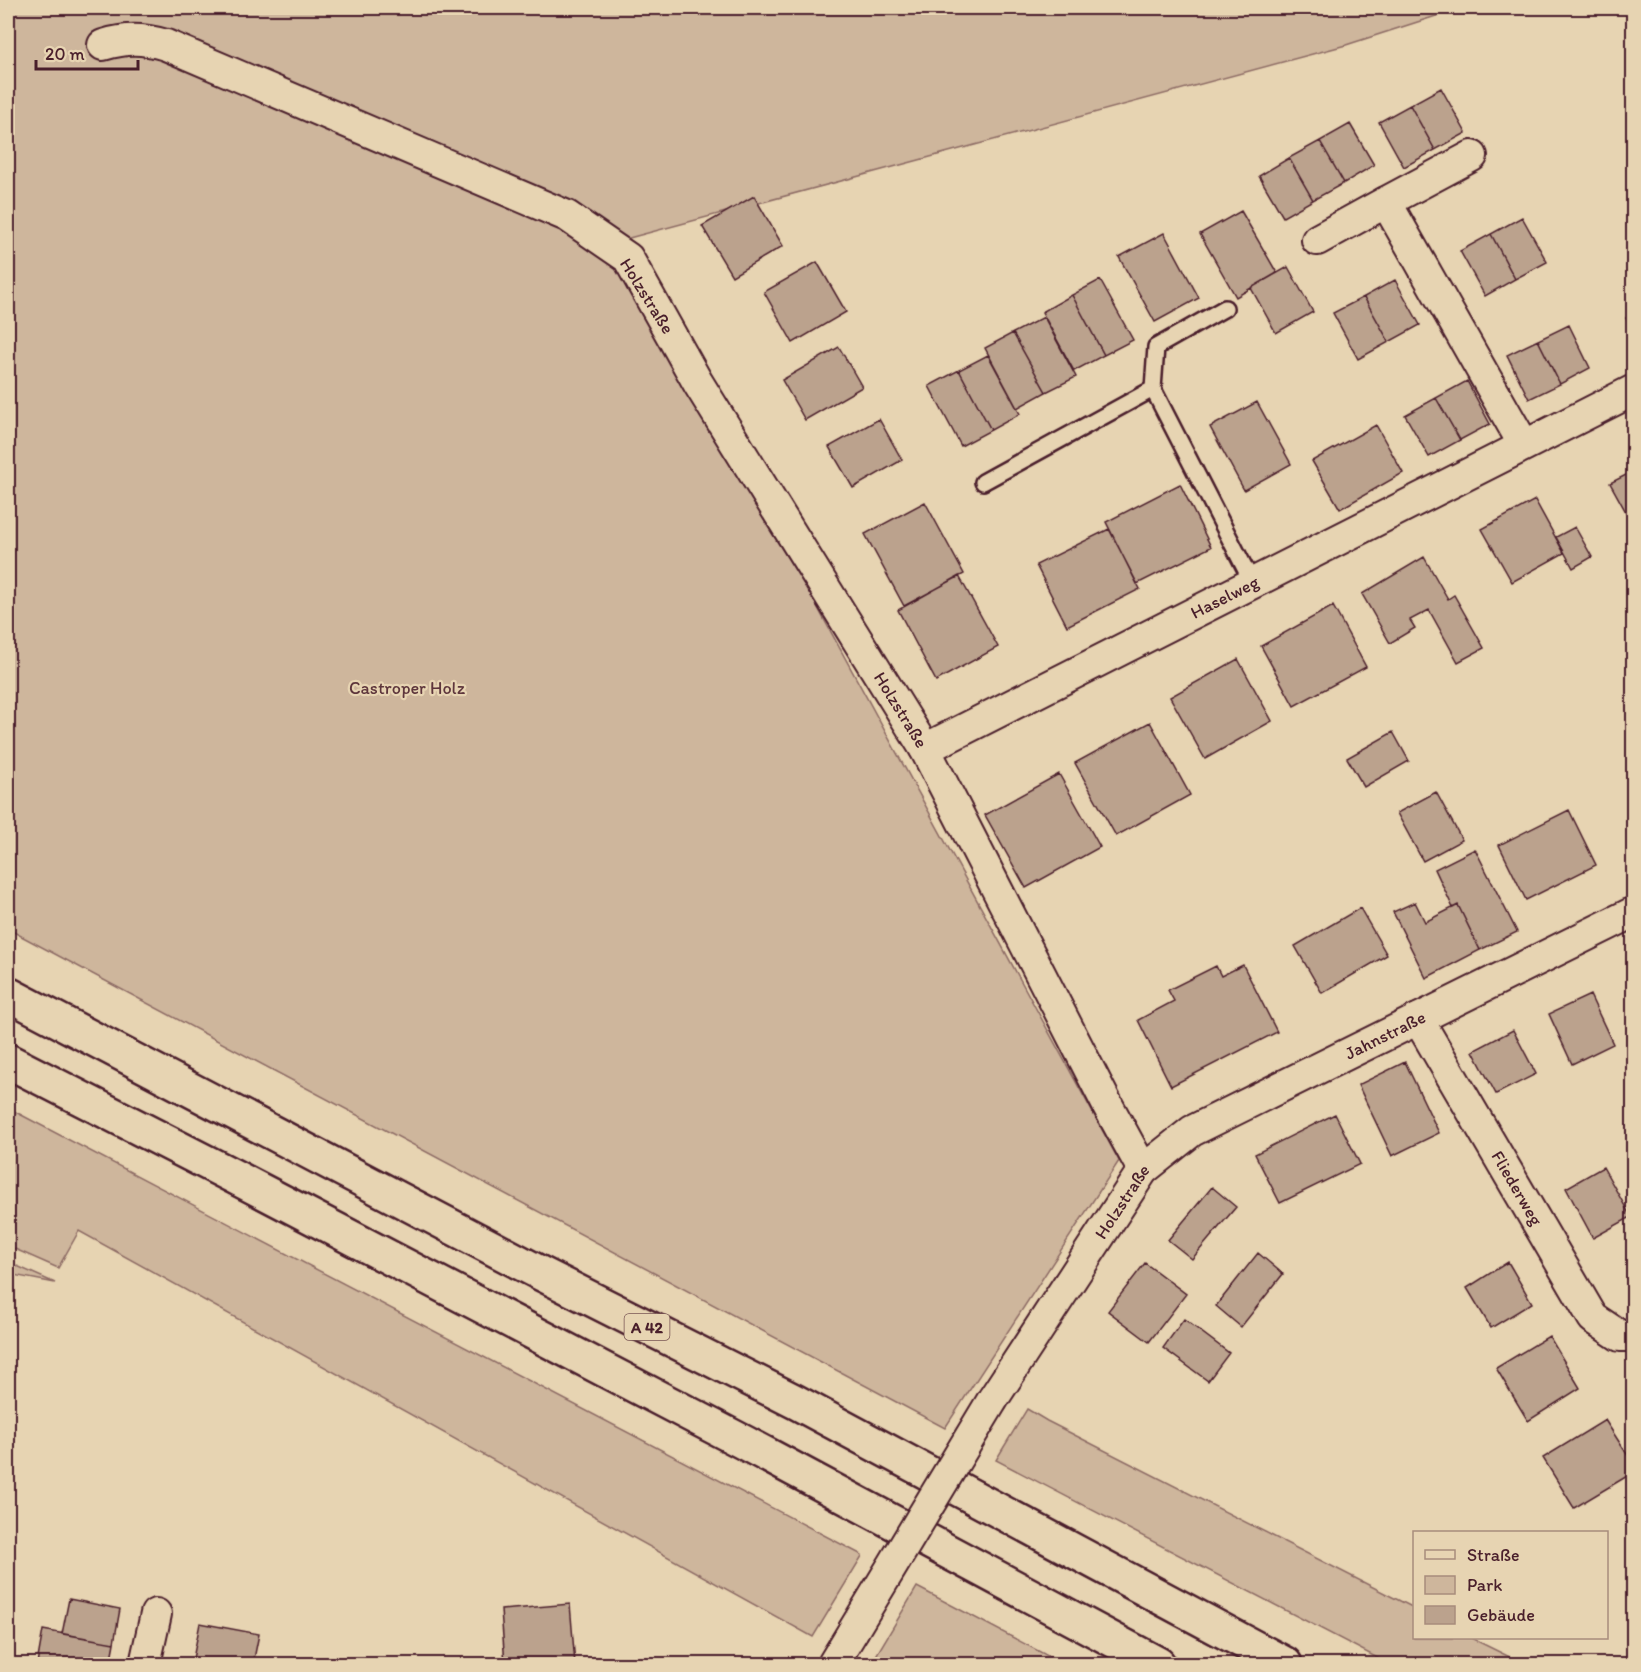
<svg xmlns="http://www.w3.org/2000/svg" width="1641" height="1672" font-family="Itim,sans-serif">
<rect width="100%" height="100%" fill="#e7d4b2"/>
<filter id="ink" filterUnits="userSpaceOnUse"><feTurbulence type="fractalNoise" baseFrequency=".0167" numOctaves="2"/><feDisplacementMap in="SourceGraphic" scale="12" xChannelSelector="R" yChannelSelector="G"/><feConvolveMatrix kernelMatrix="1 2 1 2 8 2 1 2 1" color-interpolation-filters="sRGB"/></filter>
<g filter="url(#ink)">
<path fill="#ceb69c" stroke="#8c6a64" stroke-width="1.5" d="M8 8H1461L1346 45 618 241 1119 1161 945 1428 8 929Z
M8 1108 862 1555V1556L813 1637 79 1231 58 1268 8 1246Z
M8 1262 55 1283 8 1274Z
M1027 1409 1047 1421 1414 1608V1638H1471L1524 1664H1389L996 1460Z
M917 1587 1063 1664H871Z"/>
<path fill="#bba28d" stroke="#4a1f2b" stroke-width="1.5" d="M1441 88 1466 133 1435 150 1410 105Z
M1410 105 1435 150 1404 167 1379 122Z
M1350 124 1374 165 1344 183 1320 141Z
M1320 141 1344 183 1313 200 1289 158Z
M1289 158 1313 200 1283 217 1259 176Z
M754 196 783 246 732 276 702 226Z
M1241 211 1277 273 1236 297 1200 234Z
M1522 217 1547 262 1515 279 1491 234Z
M1164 233 1199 298 1155 322 1119 257Z
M1491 234 1515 279 1485 296 1460 251Z
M817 262 846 312 793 343 764 292Z
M1288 267 1313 312 1276 333 1251 288Z
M1100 280 1133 340 1104 355 1072 295Z
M1395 280 1420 325 1389 342 1364 297Z
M1072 295 1104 355 1074 371 1042 312Z
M1364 297 1389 342 1358 359 1333 313Z
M1634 314V333L1626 318Z
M1044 317 1076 377 1046 392 1013 333Z
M1569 325 1590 368 1560 384 1538 340Z
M1013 333 1046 392 1017 408 985 348Z
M1538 340 1560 384 1529 399 1507 355Z
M839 347 862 387 805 420 782 380Z
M988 355 1020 414 991 430 959 370Z
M959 370 991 430 961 446 929 386Z
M1467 381 1490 424 1460 440 1436 398Z
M1436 398 1460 440 1429 457 1405 415Z
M1257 402 1291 464 1244 490 1210 427Z
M879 419 902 460 853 488 829 447Z
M1376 425 1403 473 1340 509 1312 461Z
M1634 471V520L1631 521 1610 483Z
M1180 484 1211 547 1137 584 1106 522Z
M1535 500 1564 553 1512 582 1482 529Z
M925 502 964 574 904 606 865 534Z
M1575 527 1592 557 1573 568 1556 537Z
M1109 529 1140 589 1067 626 1036 565Z
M1424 557 1448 599 1454 595 1484 648 1458 662 1429 610 1410 620 1415 628 1390 643 1362 594Z
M959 576 998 647 936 681 898 610Z
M1333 606 1366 667 1294 706 1261 646Z
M1238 659 1272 721 1205 759 1170 697Z
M1150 722 1190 795 1116 836 1075 763Z
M1393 732 1409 761 1364 787 1347 758Z
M1059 774 1100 847 1026 888 985 815Z
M1436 792 1462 840 1423 861 1397 813Z
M1569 810 1596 865 1526 900 1499 845Z
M1475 849 1517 932 1480 950 1458 905 1453 908 1435 869Z
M1415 902 1425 922 1458 905 1480 950 1426 978 1393 912Z
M1360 908 1387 955 1322 993 1295 946Z
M1243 965 1277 1032 1171 1086 1138 1020 1174 1001 1168 990 1216 966 1221 976Z
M1590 995 1613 1044 1572 1064 1549 1014Z
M1513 1030 1536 1074 1496 1094 1473 1051Z
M1405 1062 1439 1133 1392 1156 1358 1085Z
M1335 1114 1360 1164 1280 1203 1255 1154Z
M1603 1167 1631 1217 1593 1238 1566 1188Z
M1212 1187 1236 1207 1192 1259 1168 1240Z
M1258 1253 1283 1274 1241 1327 1216 1306Z
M1508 1262 1532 1303 1491 1328 1467 1288Z
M1145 1263 1186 1294 1149 1342 1108 1311Z
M1184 1319 1229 1353 1208 1381 1163 1348Z
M1549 1336 1580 1388 1528 1421 1496 1368Z
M1605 1420 1634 1465V1472L1574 1508 1543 1458Z
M69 1599 120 1609 114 1643 62 1634Z
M570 1604 575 1664H505L501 1610Z
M200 1623 259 1634 253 1664H192Z
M43 1630 114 1643 110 1664H37Z"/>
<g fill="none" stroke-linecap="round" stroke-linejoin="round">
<defs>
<path id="service" d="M1153 389 1156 347 1225 308
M983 482 1153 389 1252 582"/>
<g id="minor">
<path id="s1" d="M103 45C126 38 142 38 166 45L567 216 628 258 698 383 925 749 1107 1104 1143 1170"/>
<path d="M1386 202 1472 156"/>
<path d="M1317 240 1386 202 1524 445"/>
<path id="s2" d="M925 749 1634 390"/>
<path id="s3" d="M1418 1019 1593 1318 1620 1336H1634"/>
<path id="s4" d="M993 1399 1143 1170 1192 1131 1634 912"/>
<path d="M145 1664 156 1614"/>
<path d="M833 1664 853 1631"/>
</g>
<path id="motorway" d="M8 994 542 1274 796 1402 1285 1664
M8 1061 235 1177 745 1443 1158 1664"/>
</defs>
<use href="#service" stroke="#4a1f2b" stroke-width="20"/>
<use href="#minor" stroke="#4a1f2b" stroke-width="34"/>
<use href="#motorway" stroke="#4a1f2b" stroke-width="38"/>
<use href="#service" stroke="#e7d4b2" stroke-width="15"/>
<use href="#minor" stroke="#e7d4b2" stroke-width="30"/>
<use href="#motorway" stroke="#e7d4b2" stroke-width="33"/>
<defs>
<path id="minor-bridge" d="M853 1631 993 1399"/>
</defs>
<use href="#minor-bridge" stroke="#4a1f2b" stroke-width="34" stroke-linecap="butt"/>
<use href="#minor-bridge" stroke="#e7d4b2" stroke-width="30"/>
</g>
</g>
<g text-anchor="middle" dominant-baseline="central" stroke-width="4.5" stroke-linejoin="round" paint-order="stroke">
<rect fill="#e7d4b2" stroke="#795554" stroke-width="1.5" x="624.5" y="1314" width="45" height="26" rx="4.5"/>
<g font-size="16" font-weight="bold" fill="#4a1f2b">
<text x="647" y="1327">A 42</text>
</g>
<g font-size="18" fill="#4a1f2b" stroke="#e7d4b2">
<text transform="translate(647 296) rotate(58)">Holzstraße</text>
<text stroke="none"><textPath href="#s2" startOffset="336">Haselweg</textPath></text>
<text stroke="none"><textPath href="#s1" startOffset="1102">Holzstraße</textPath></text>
<text stroke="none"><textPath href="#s4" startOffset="552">Jahnstraße</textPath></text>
<text stroke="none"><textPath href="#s3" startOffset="196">Fliederweg</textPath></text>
<text stroke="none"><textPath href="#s4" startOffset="236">Holzstraße</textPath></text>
</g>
<g font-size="18" fill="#5e363c" stroke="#e7d4b2">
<text x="407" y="688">Castroper Holz</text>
</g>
</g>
<rect width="1641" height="1672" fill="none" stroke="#e7d4b2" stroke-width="30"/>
<rect x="15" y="15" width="1611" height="1642" fill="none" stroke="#4a1f2b" stroke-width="2" filter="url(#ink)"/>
<rect x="1413" y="1531" width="195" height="108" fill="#e7d4b2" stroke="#a88c7c" stroke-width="1.5"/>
<rect x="1425" y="1550" width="30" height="9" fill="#e7d4b2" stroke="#a88c7c" stroke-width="1.5"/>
<text x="1467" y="1561" font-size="18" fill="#4a1f2b">Straße</text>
<rect x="1425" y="1576" width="30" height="18" fill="#ceb69c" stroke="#a88c7c" stroke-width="1.5"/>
<text x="1467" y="1591" font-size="18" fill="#4a1f2b">Park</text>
<rect x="1425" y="1606" width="30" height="18" fill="#bba28d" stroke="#a88c7c" stroke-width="1.5"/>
<text x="1467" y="1621" font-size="18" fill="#4a1f2b">Gebäude</text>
<path d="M36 60v9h102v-9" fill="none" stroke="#4a1f2b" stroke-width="3"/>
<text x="45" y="60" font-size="18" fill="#4a1f2b" stroke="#e7d4b2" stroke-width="4.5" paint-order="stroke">20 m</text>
</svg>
